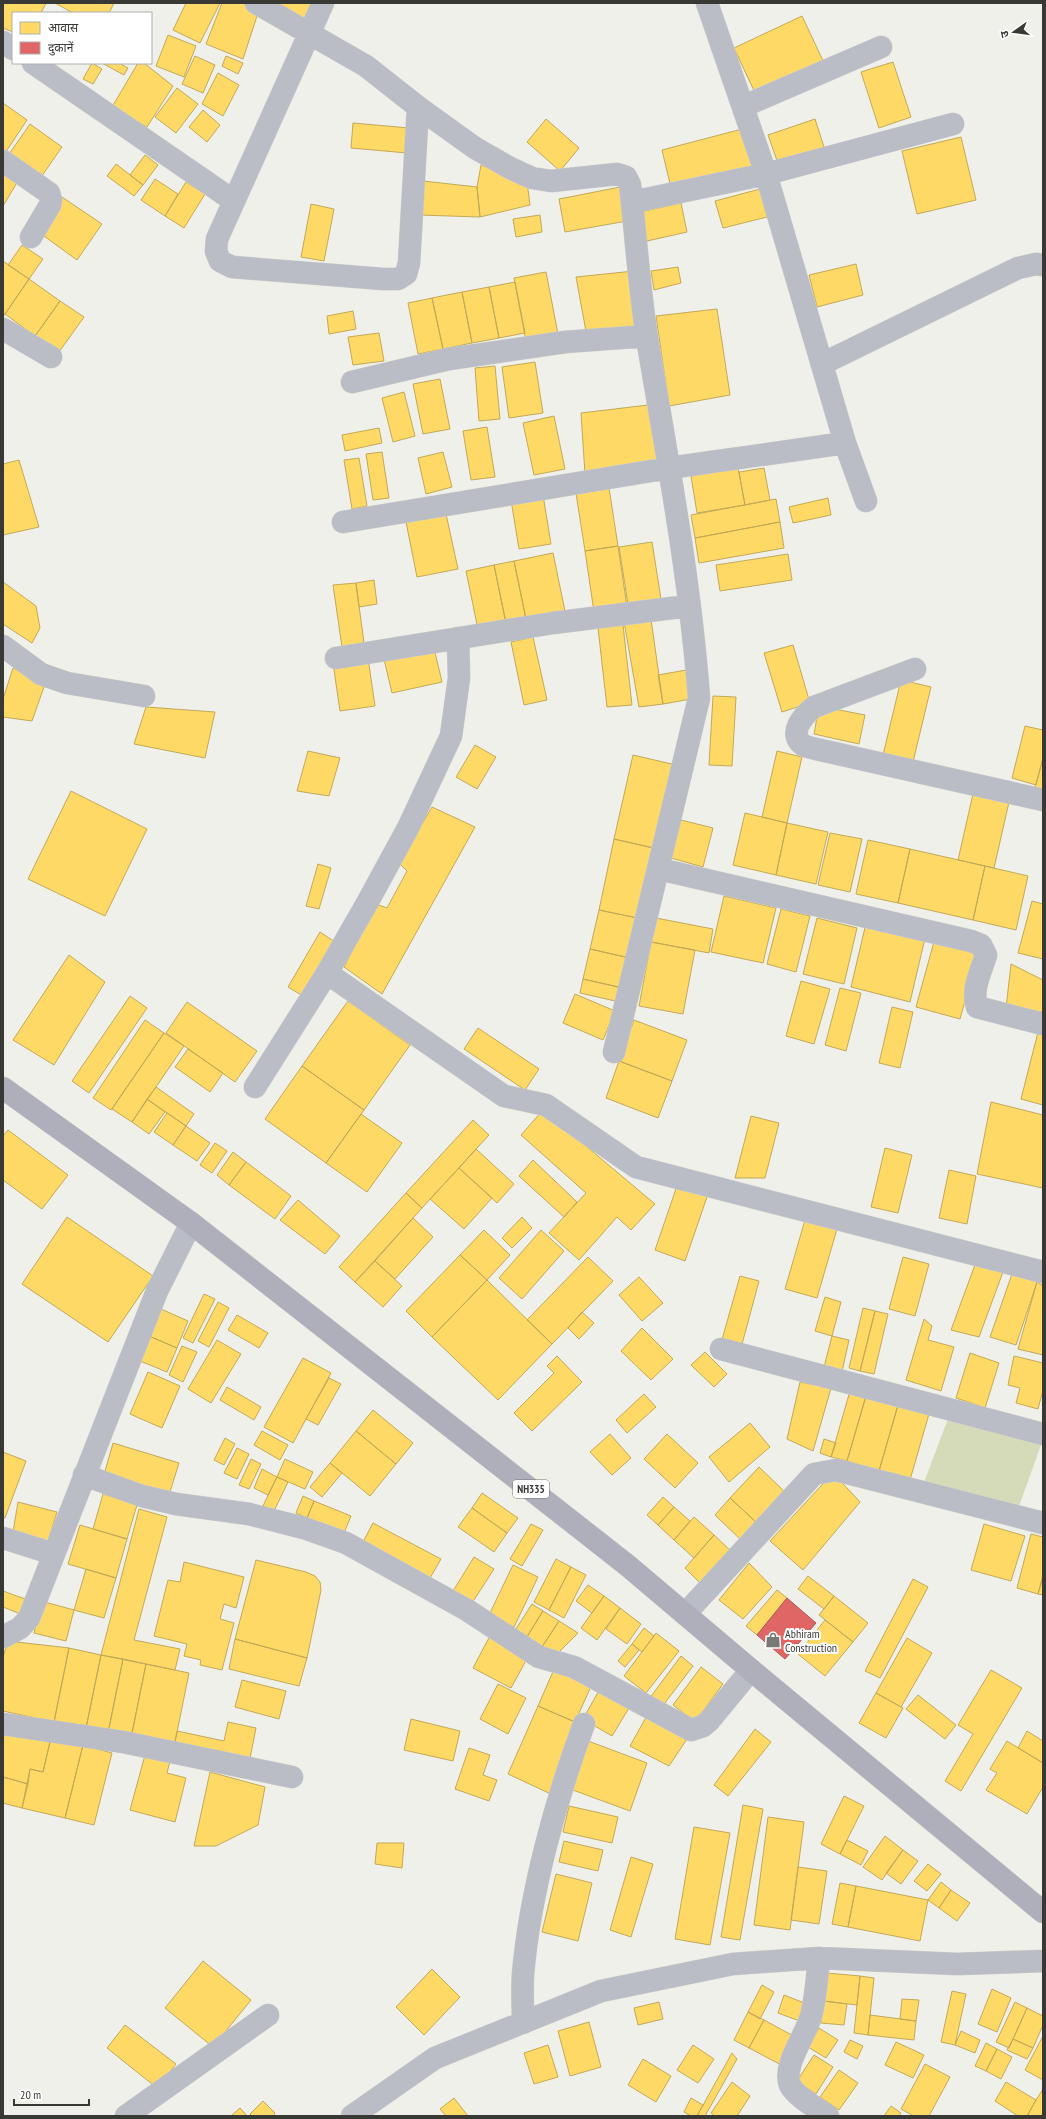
<svg xmlns="http://www.w3.org/2000/svg" width="1046" height="2119" font-family="'PT Sans Narrow','Noto Sans Devanagari',sans-serif">
<rect width="100%" height="100%" fill="#eff0ea"/>
<path fill="#d5dbb8" d="M949 1416 1041 1445 1014 1520 920 1493Z"/>
<path fill="#ffd966" stroke="#c3a957" d="M3 3H46L41 13H13V32L3 28Z
M55 3H114L109 13H73Z
M186 3H220L200 43 173 30Z
M222 3H243L258 13 243 59 206 44Z
M278 3H314L305 19Z
M802 16 825 65 757 97 734 48Z
M168 35 196 46 184 77 156 66Z
M195 56 215 65 203 93 182 84Z
M226 56 243 63 238 74 222 66Z
M893 62 911 117 879 128 861 72Z
M92 63 102 69 93 84 83 79Z
M102 63H119L128 68 124 75Z
M138 63H144L173 86 147 127 112 107Z
M218 73 239 85 223 116 202 104Z
M177 88 198 104 176 133 155 117Z
M3 103 27 120 5 153 3 152Z
M203 110 220 125 207 142 189 127Z
M546 119 579 148 560 171 527 142Z
M815 119 826 153 780 169 768 135Z
M353 123 409 128 407 153 351 148Z
M30 124 62 147 39 180 7 157Z
M746 128 756 170 672 192 662 150Z
M961 137 976 200 917 214 902 151Z
M145 155 158 165 143 185 130 175Z
M3 164 21 176 3 206Z
M116 164 143 185 134 196 107 176Z
M481 165 527 182 530 205 480 217 477 187Z
M155 179 178 194 165 216 141 200Z
M423 181 477 187 480 217 419 215Z
M186 182 205 194 184 228 165 216Z
M620 187 627 221 565 232 559 199Z
M760 189 767 217 723 228 715 201Z
M59 195 102 224 77 260 37 231Z
M681 203 687 232 647 241 640 212Z
M311 204 334 209 324 261 301 257Z
M540 215 542 232 516 237 513 219Z
M22 245 43 259 29 279 8 265Z
M3 261 29 279 3 317Z
M856 264 863 295 817 307 809 275Z
M678 267 681 283 654 290 651 271Z
M634 271 641 325 587 337 576 277Z
M546 272 558 334 526 341 514 278Z
M29 279 60 301 35 336 5 314Z
M515 282 525 333 499 338 489 287Z
M489 287 499 338 472 343 462 292Z
M462 292 472 343 443 349 432 298Z
M432 298 443 349 418 354 408 303Z
M60 301 84 317 59 352 35 336Z
M717 309 730 395 669 406 656 316Z
M353 311 356 329 329 334 327 316Z
M379 333 384 361 353 365 348 337Z
M535 362 543 413 509 418 502 367Z
M495 366 500 419 479 421 475 368Z
M440 379 450 429 423 434 413 384Z
M404 392 415 436 393 442 382 398Z
M648 405 659 461 585 474 581 413Z
M554 416 565 469 534 475 523 423Z
M487 427 495 477 471 480 463 431Z
M379 428 382 443 345 451 342 435Z
M382 452 389 498 373 500 366 454Z
M443 452 452 487 426 494 418 458Z
M359 458 367 506 352 509 344 460Z
M19 460 39 527 3 535V464Z
M738 468 745 505 697 513 691 476Z
M764 468 770 500 745 505 739 472Z
M609 488 618 546 585 551 576 493Z
M543 495 551 544 519 549 511 500Z
M828 498 831 515 793 523 789 507Z
M776 499 780 522 695 538 691 515Z
M446 514 458 569 417 577 406 522Z
M780 522 784 548 699 563 695 538Z
M652 542 661 599 628 604 619 547Z
M618 546 627 607 594 612 585 551Z
M553 553 566 616 527 624 514 561Z
M788 554 792 580 720 591 716 565Z
M514 561 527 624 507 628 494 565Z
M494 565 507 628 479 634 466 571Z
M374 580 377 604 359 607 356 583Z
M3 582 36 606 40 628 32 643 3 624Z
M356 583 364 643 342 647 333 585Z
M650 612 663 704 639 707 623 616Z
M623 625 632 705 607 707 598 628Z
M533 637 547 700 524 705 511 642Z
M793 645 810 703 782 712 764 653Z
M434 648 442 682 392 693 384 659Z
M368 658 375 706 340 711 333 663Z
M13 668 45 684 32 721 3 717V699Z
M692 669 697 698 663 704 658 675Z
M901 680 931 687 913 762 883 755Z
M713 696 736 697 732 766 709 765Z
M819 706 865 715 859 744 814 734Z
M146 707 215 712 205 758 134 744Z
M1025 726 1043 730V758L1036 785 1012 778Z
M475 745 496 757 477 789 456 777Z
M308 751 340 758 329 796 297 791Z
M777 751 802 757 787 823 762 817Z
M633 755 676 765 658 849 614 839Z
M1043 758V793L1034 791Z
M71 791 147 829 105 916 28 879Z
M973 794 1009 802 994 868 958 860Z
M432 807 475 827 382 994 344 967 376 904 387 908 407 871 399 863Z
M745 813 787 823 776 875 733 865Z
M681 820 713 828 703 867 671 858Z
M787 823 828 832 816 884 776 875Z
M830 833 862 839 850 892 818 885Z
M614 839 658 849 642 919 599 910Z
M868 840 910 849 898 903 856 894Z
M910 849 985 866 973 920 898 903Z
M318 864 331 868 319 909 306 906Z
M985 866 1028 876 1016 930 973 920Z
M724 896 776 908 763 963 711 952Z
M1032 901 1043 904V959L1018 953Z
M781 909 810 916 796 972 767 964Z
M599 910 642 919 634 959 590 949Z
M656 918 713 929 709 953 651 942Z
M817 918 857 928 844 984 803 974Z
M867 919 926 934 910 1002 851 987Z
M320 932 335 942 303 996 288 987Z
M935 938 979 950 960 1019 916 1007Z
M651 942 695 950 683 1014 639 1006Z
M590 949 634 959 627 989 583 979Z
M69 955 105 982 54 1065 13 1040Z
M1011 964 1043 980V1012L1006 1008Z
M583 979 627 989 624 1003 580 993Z
M801 981 830 989 814 1044 786 1036Z
M840 988 861 993 846 1051 825 1045Z
M575 994 615 1011 603 1040 563 1023Z
M130 996 147 1008 89 1093 72 1081Z
M348 1001 410 1045 364 1110 302 1066Z
M187 1002 257 1051 235 1082 166 1033Z
M892 1007 913 1012 900 1068 879 1063Z
M145 1020 164 1033 111 1110 93 1098Z
M634 1020 687 1040 672 1081 619 1061Z
M478 1028 539 1069 525 1090 464 1049Z
M1038 1032 1043 1033V1105L1021 1099Z
M164 1033 184 1046 132 1122 112 1109Z
M188 1049 223 1073 210 1092 175 1067Z
M619 1061 672 1081 658 1118 606 1098Z
M302 1066 364 1110 326 1163 265 1119Z
M156 1087 194 1114 186 1126 147 1099Z
M147 1099 165 1112 149 1134 132 1122Z
M991 1102 1043 1115V1188L977 1174Z
M543 1110 655 1204 631 1230 617 1217 579 1260 549 1233 586 1193 521 1135Z
M167 1113 186 1126 173 1145 154 1132Z
M361 1114 402 1143 367 1192 326 1163Z
M751 1116 779 1123 765 1178H735Z
M473 1120 489 1135 422 1208 406 1193Z
M186 1126 210 1143 197 1161 173 1145Z
M8 1130 68 1175 42 1209 3 1180V1136Z
M215 1143 227 1151 212 1173 200 1165Z
M885 1148 912 1155 898 1213 871 1207Z
M476 1149 514 1184 497 1203 459 1168Z
M233 1152 246 1162 229 1185 217 1175Z
M533 1160 577 1202 564 1217 519 1176Z
M246 1162 291 1196 275 1219 229 1185Z
M459 1168 492 1198 464 1229 430 1199Z
M949 1170 976 1176 967 1224 939 1218Z
M678 1183 708 1194 685 1261 655 1250Z
M406 1193 422 1208 355 1282 339 1267Z
M298 1200 340 1236 325 1254 280 1220Z
M67 1217 153 1276 108 1342 22 1284Z
M522 1217 532 1228 512 1248 502 1238Z
M413 1218 433 1237 395 1279 375 1261Z
M805 1220 837 1229 817 1298 785 1289Z
M484 1230 510 1255 487 1280 460 1255Z
M541 1230 564 1251 522 1299 499 1278Z
M460 1255 487 1280 432 1337 406 1311Z
M588 1257 613 1281 552 1344 527 1320Z
M903 1257 929 1264 915 1316 889 1309Z
M375 1261 402 1286 383 1307 355 1282Z
M976 1262 1003 1272 979 1337 951 1330Z
M1012 1274 1037 1282 1016 1345 990 1337Z
M740 1276 759 1281 741 1348 721 1343Z
M639 1277 663 1303 642 1321 619 1295Z
M487 1280 552 1344 498 1400 432 1337Z
M1037 1282 1043 1286V1355L1018 1349Z
M204 1294 215 1299 193 1343 183 1338Z
M825 1297 841 1302 832 1336 815 1331Z
M218 1302 229 1308 209 1347 198 1341Z
M863 1308 875 1311 860 1371 849 1368Z
M161 1309 188 1321 177 1348 149 1336Z
M875 1311 888 1314 874 1374 860 1371Z
M582 1312 594 1323 579 1339 568 1328Z
M237 1315 268 1333 259 1348 228 1330Z
M924 1319 932 1326 928 1340 954 1347 941 1391 906 1380Z
M642 1328 673 1359 651 1380 621 1351Z
M149 1336 177 1348 167 1372 140 1361Z
M832 1336 849 1340 841 1376 823 1371Z
M217 1340 241 1354 211 1403 188 1389Z
M182 1346 197 1352 183 1382 169 1375Z
M705 1352 727 1374 714 1387 691 1365Z
M970 1353 999 1363 985 1408 956 1398Z
M557 1356 582 1382 532 1431 514 1413 554 1373 547 1366Z
M1014 1356 1043 1363V1390L1038 1409 1016 1403 1020 1388 1008 1385Z
M303 1358 331 1373 293 1443 264 1427Z
M148 1372 180 1386 162 1428 130 1414Z
M329 1378 341 1384 318 1425 306 1419Z
M800 1382 831 1388 813 1451 787 1439Z
M227 1387 261 1407 254 1420 220 1400Z
M850 1391 866 1396 847 1461 831 1457Z
M644 1394 656 1407 627 1433 616 1420Z
M866 1396 898 1405 879 1471 847 1461Z
M898 1405 929 1414 910 1480 879 1471Z
M373 1410 413 1443 396 1464 356 1431Z
M750 1423 770 1447 729 1482 709 1457Z
M262 1431 288 1445 280 1460 254 1445Z
M356 1431 396 1464 370 1496 330 1463Z
M610 1434 631 1458 612 1475 590 1452Z
M667 1434 698 1463 675 1488 644 1459Z
M225 1438 235 1444 224 1465 214 1460Z
M824 1439 836 1443 831 1457 820 1453Z
M113 1443 179 1463 169 1495 104 1475Z
M237 1448 249 1454 237 1479 224 1473Z
M3 1452 26 1461 5 1518 3 1517Z
M251 1459 261 1464 249 1489 239 1485Z
M285 1459 313 1472 305 1489 277 1477Z
M330 1463 342 1473 322 1497 310 1487Z
M759 1467 785 1492 757 1523 730 1498Z
M262 1469 277 1477 268 1495 254 1488Z
M833 1473 860 1502 803 1570 770 1541Z
M277 1477 288 1482 274 1511 263 1506Z
M482 1493 518 1518 507 1533 472 1508Z
M103 1494 137 1505 127 1539 93 1529Z
M303 1496 314 1501 307 1518 296 1513Z
M663 1497 674 1507 658 1525 647 1515Z
M730 1498 757 1523 741 1540 715 1515Z
M314 1501 351 1516 344 1533 307 1518Z
M18 1502 57 1512 45 1551 12 1538Z
M674 1507 690 1521 674 1540 658 1525Z
M472 1508 507 1533 494 1552 458 1527Z
M139 1509 167 1517 134 1640 180 1649 175 1670 101 1655Z
M694 1517 714 1535 694 1558 674 1540Z
M373 1523 441 1559 430 1578 363 1542Z
M531 1524 543 1530 522 1566 510 1559Z
M984 1524 1025 1536 1011 1581 971 1570Z
M80 1525 127 1539 116 1578 68 1564Z
M1031 1534 1043 1537V1576L1038 1594 1017 1588Z
M714 1535 732 1552 702 1585 685 1568Z
M474 1557 494 1569 472 1603 453 1591Z
M556 1559 571 1567 549 1610 534 1602Z
M256 1560 306 1572 315 1576 320 1582 321 1590 307 1658 235 1639Z
M184 1562 244 1577 236 1608 224 1604 220 1619 234 1623 222 1670 200 1665 201 1660 184 1656 187 1644 154 1636 168 1580 180 1582Z
M749 1563 772 1587 743 1619 719 1600Z
M513 1565 538 1577 514 1627 489 1615Z
M571 1567 586 1575 564 1618 549 1610Z
M86 1569 116 1578 104 1618 74 1610Z
M808 1576 834 1596 824 1609 798 1589Z
M1043 1576V1595L1038 1594Z
M913 1579 928 1587 880 1678 865 1671Z
M588 1585 604 1596 592 1613 576 1601Z
M777 1590 787 1598 757 1635 746 1626Z
M3 1591 28 1600 23 1615 3 1607Z
M604 1596 620 1608 597 1640 581 1628Z
M834 1596 868 1623 853 1642 819 1615Z
M41 1601 74 1610 66 1641 34 1633Z
M532 1604 543 1611 523 1643 512 1635Z
M620 1608 641 1624 627 1644 606 1629Z
M543 1611 559 1621 538 1653 523 1643Z
M825 1620 853 1642 825 1676 798 1654Z
M559 1621 578 1633 555 1656 538 1653Z
M644 1628 654 1636 642 1652 632 1644Z
M656 1633 679 1651 646 1693 624 1676Z
M491 1634 529 1655 511 1688 473 1668Z
M907 1638 932 1653 901 1707 876 1693Z
M235 1639 307 1658 299 1686 229 1669Z
M8 1641 69 1648 54 1722 3 1711V1657Z
M632 1644 639 1650 625 1667 618 1661Z
M69 1648 101 1655 86 1728 54 1722Z
M101 1655 123 1659 108 1733 86 1728Z
M681 1656 693 1666 661 1708 649 1699Z
M123 1659 146 1664 131 1738 108 1733Z
M146 1664 189 1673 174 1747 131 1738Z
M555 1667 592 1684 575 1722 538 1706Z
M701 1667 723 1684 695 1722 673 1705Z
M991 1670 1022 1688 961 1791 945 1781 973 1734 958 1725Z
M242 1680 286 1691 279 1719 235 1707Z
M498 1684 526 1698 508 1734 480 1719Z
M601 1687 632 1703 612 1736 583 1719Z
M876 1693 903 1708 886 1738 859 1723Z
M918 1695 956 1725 945 1739 906 1709Z
M538 1706 575 1722 553 1795 508 1774Z
M649 1712 689 1736 669 1766 630 1746Z
M411 1719 460 1731 453 1761 404 1750Z
M228 1722 256 1728 249 1763 174 1747 177 1731 224 1741Z
M755 1729 771 1742 728 1796 714 1785Z
M3 1731 50 1742 43 1772 30 1769 28 1784 3 1777Z
M1027 1731 1043 1741V1763L1018 1748Z
M588 1741 647 1763 630 1811 570 1789Z
M1007 1741 1043 1763V1787L1027 1814 986 1790 997 1773 990 1769Z
M50 1742 83 1745 65 1818 22 1808 30 1769 43 1772Z
M83 1745 112 1753 94 1825 65 1818Z
M469 1748 490 1755 483 1775 497 1780 489 1801 455 1789Z
M145 1755 170 1761 167 1773 186 1778 175 1822 130 1810Z
M210 1772 265 1787 258 1825 216 1846H194Z
M3 1777 28 1784 22 1808 3 1803Z
M844 1796 864 1806 840 1854 821 1844Z
M743 1805 763 1809 740 1940 721 1937Z
M569 1806 618 1817 612 1843 563 1832Z
M768 1817 804 1822 790 1930 754 1925Z
M694 1827 730 1833 710 1945 675 1939Z
M885 1836 903 1850 882 1880 863 1867Z
M847 1840 868 1851 861 1865 840 1854Z
M564 1841 603 1850 598 1871 559 1862Z
M377 1843H404L402 1868 375 1864Z
M903 1850 918 1861 901 1884 886 1873Z
M631 1857 653 1864 631 1937 610 1930Z
M928 1864 941 1874 927 1891 914 1881Z
M798 1867 827 1871 819 1924 791 1920Z
M556 1874 592 1883 578 1941 542 1932Z
M941 1882 951 1890 939 1908 928 1900Z
M840 1883 856 1886 848 1927 832 1924Z
M856 1886 928 1900 920 1941 848 1927Z
M951 1890 970 1903 957 1921 939 1908Z
M203 1961 251 2000 213 2047 165 2008Z
M432 1969 460 1997 424 2035 396 2007Z
M827 1973 860 1976 857 2005 824 2001Z
M860 1976 874 1978 868 2035 854 2033Z
M762 1985 774 1992 760 2019 748 2012Z
M992 1989 1011 1998 997 2032 978 2024Z
M952 1991 966 1994 955 2045 941 2042Z
M784 1995 812 2006 805 2023 778 2013Z
M902 1999 919 2000 916 2021 900 2019Z
M824 2001 847 2004 844 2025 821 2023Z
M659 2002 663 2019 638 2025 634 2008Z
M1015 2002 1027 2008 1009 2048 996 2042Z
M1027 2008 1043 2016V2025L1033 2048 1013 2039Z
M748 2012 764 2020 749 2048 734 2040Z
M870 2015 916 2021 914 2040 868 2035Z
M764 2020 799 2039 785 2067 749 2048Z
M589 2022 601 2067 570 2076 558 2031Z
M125 2025 176 2064 157 2088 107 2048Z
M819 2028 838 2040 826 2058 808 2047Z
M961 2031 980 2040 975 2053 955 2045Z
M1043 2036V2080L1025 2070Z
M1013 2039 1033 2048 1027 2059 1007 2050Z
M850 2040 863 2046 857 2059 844 2052Z
M896 2042 924 2055 913 2078 885 2065Z
M986 2043 997 2049 986 2071 975 2066Z
M548 2045 558 2077 534 2084 524 2053Z
M693 2045 714 2059 698 2083 677 2070Z
M997 2049 1012 2057 1001 2079 986 2071Z
M732 2053 737 2059 705 2116H697Z
M814 2055 833 2067 816 2094 797 2081Z
M643 2059 671 2076 656 2102 628 2085Z
M925 2064 950 2077 929 2116H914L901 2109Z
M839 2070 858 2083 839 2110 820 2097Z
M732 2082 750 2096 737 2116H715L711 2113Z
M1006 2082 1036 2100 1027 2116H1018L995 2101Z
M1043 2089V2116H1027L1036 2100Z
M454 2098 468 2116H446L440 2109Z
M691 2098 703 2105 697 2116H691L684 2112Z
M263 2101 275 2113 273 2116H252L250 2114Z
M891 2106 901 2113 899 2116H884Z
M240 2108 247 2116H231Z"/>
<path fill="#e06666" stroke="#ae5857" d="M787 1598 816 1623 785 1659 757 1635Z"/>
<g fill="none" stroke-linecap="round" stroke-linejoin="round">
<defs>
<path id="minor" d="M256 3 366 66 418 107 475 148 510 168 532 178 551 181 617 174 626 177 630 185C636 236 639 287 647 338 667 457 690 577 699 698L614 1052
M323 3 217 239 216 251 220 261 232 267 383 279H398L406 274 409 263 418 107
M707 3 766 174 845 443 866 501
M3 42 13 49
M33 63 234 201
M744 106 881 47
M3 161 49 193 51 200 50 205 31 237
M632 202 766 174 953 124
M3 329 51 357
M822 364 1018 268 1036 264 1043 265
M352 382 449 359 565 342 647 336
M343 522 669 468 845 443
M3 646 41 674 67 683 144 696
M336 658 553 623 688 606
M915 669 814 707C804 715 787 733 803 745 806 747 812 748 816 749L1043 800
M659 869 971 941 981 945 986 955C981 972 971 990 977 1007L1043 1024
M327 973 504 1096 546 1105 636 1167 1043 1272
M255 1087 327 973 366 905 408 828 451 736 459 678 458 638
M721 1349 1043 1434
M84 1475 142 1496 176 1504 249 1514 304 1528 346 1543 467 1610 539 1657 574 1667 691 1730 703 1726 709 1721 751 1670
M3 1538 54 1554
M685 1614 814 1474 836 1470 1043 1523
M3 1637 20 1628 29 1618 157 1291 191 1223
M3 1724 123 1742 292 1777
M819 1958C817 1977 816 1997 811 2016 806 2035 782 2066 790 2085 795 2096 818 2109 828 2116
M523 2023C523 2007 522 1990 523 1974 530 1893 556 1799 584 1724
M126 2116 268 2015
M352 2116 435 2058 601 1991 733 1964 819 1958 957 1964 1043 1961"/>
<path id="highway" d="M3 1088 191 1223 627 1565 751 1670 1043 1912"/>
</defs>
<use href="#minor" stroke="#cdceca" stroke-width="23"/>
<use href="#highway" stroke="#cdceca" stroke-width="23"/>
<use href="#minor" stroke="#babcc6" stroke-width="22"/>
<use href="#highway" stroke="#aeafbb" stroke-width="22"/>
</g>
<defs>
<symbol id="shop-bare" viewBox="-9 -9 18 18"><path d="M-5-2.5h2.3a2.7 3.5 0 0 1 5.4 0H5L5.5 6h-11ZM-1.5-2.5h3a1.5 2.3 0 0 0-3 0Z" fill="#787974" stroke="#fff" stroke-width="2.5" paint-order="stroke"/></symbol>
</defs>
<g fill-rule="evenodd">
<use href="#shop-bare" x="762" y="1629" width="22" height="22"/>
</g>
<g text-anchor="middle" dominant-baseline="central" stroke-width="4" stroke-linejoin="round" paint-order="stroke">
<rect fill="#fff" stroke="#747472" stroke-width="1" x="513" y="1480" width="36" height="18" rx="3"/>
<g font-size="11" font-weight="bold" fill="#383935">
<text x="531" y="1489">NH335</text>
</g>
<g font-size="12" fill="#383935" stroke="#fff" text-anchor="start">
<text x="785" y="1633">Abhiram<tspan x="785" dy="14">Construction</tspan></text>
</g>
</g>
<rect width="1046" height="2119" fill="none" stroke="#383935" stroke-width="8"/>
<rect x="12" y="12" width="140" height="52" fill="#ffffff" stroke="#afb0ae"/>
<rect x="20" y="22" width="20" height="12" fill="#ffd966" stroke="#afb0ae"/>
<text x="48" y="32" font-size="12" fill="#383935">आवास</text>
<rect x="20" y="42" width="20" height="12" fill="#e06666" stroke="#afb0ae"/>
<text x="48" y="52" font-size="12" fill="#383935">दुकानें</text>
<g transform="translate(1014 32) rotate(256)" stroke="#ffffff" stroke-width="3" paint-order="stroke">
<path d="M0-3L7 15L0 10L-7 15Z" fill="#383935"/>
<text y="-6" font-size="11" font-weight="bold" text-anchor="middle" fill="#383935">उ</text>
</g>
<path d="M14 2099v6h75v-6" fill="none" stroke="#383935" stroke-width="2"/>
<text x="20" y="2099" font-size="12" fill="#383935" stroke="#ffffff" stroke-width="3" paint-order="stroke">20 m</text>
</svg>
